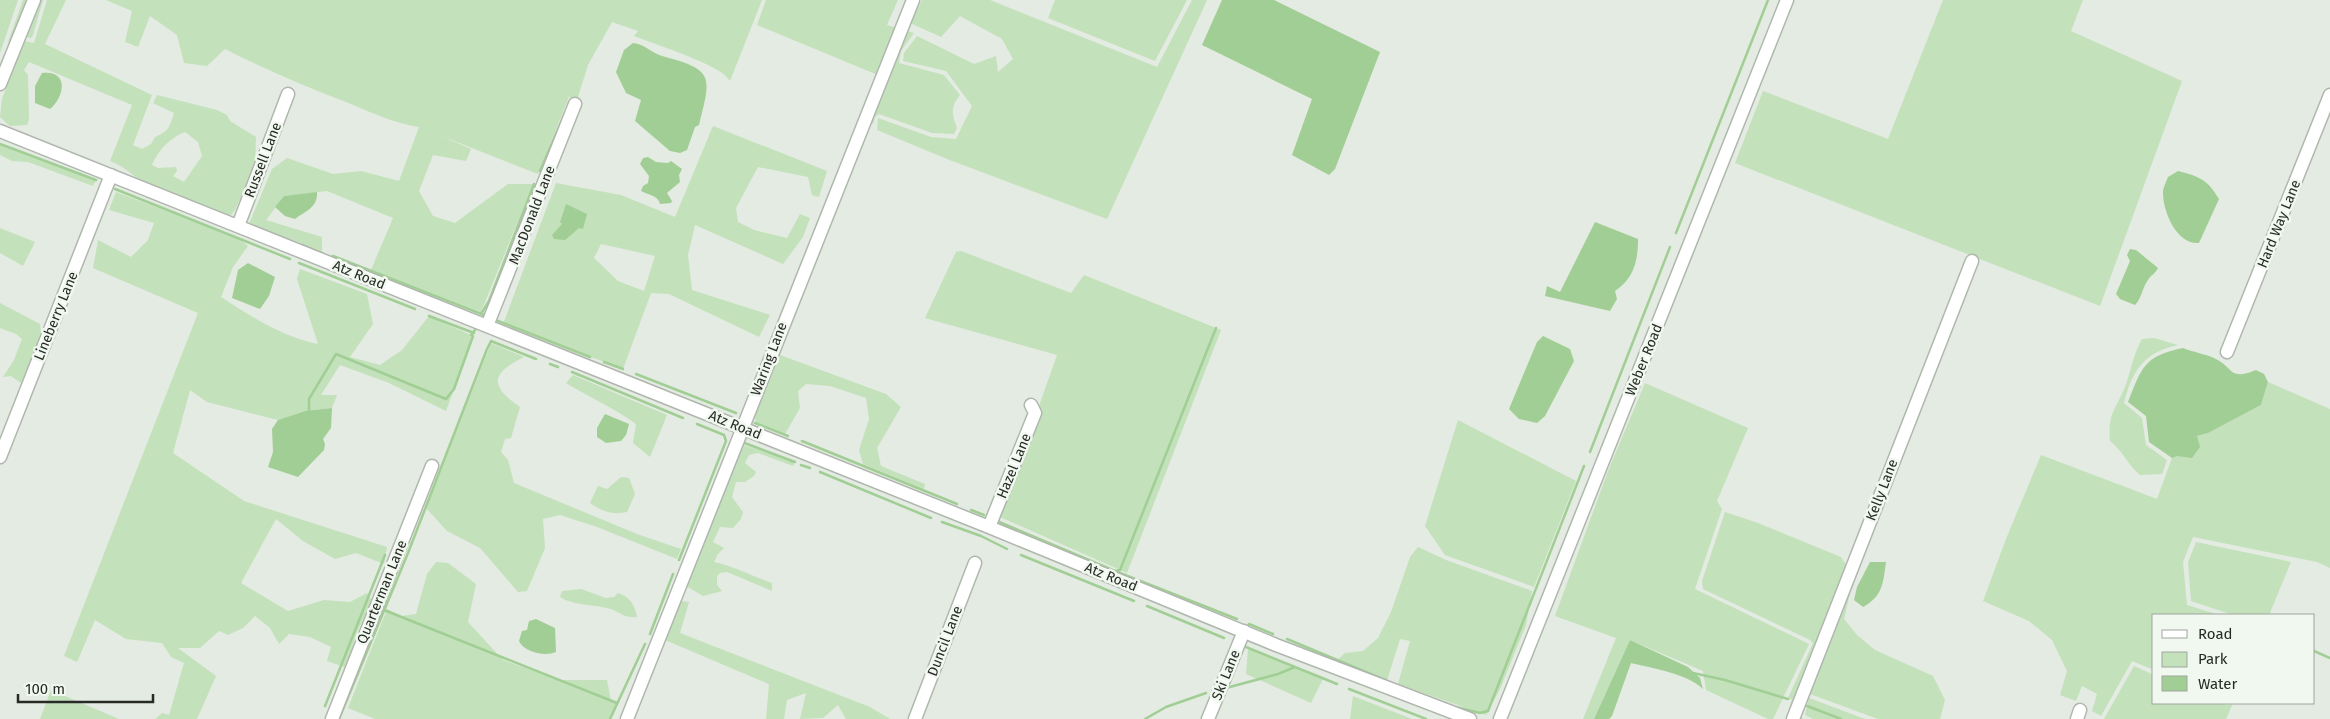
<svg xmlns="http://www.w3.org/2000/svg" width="2330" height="719" font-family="'Fira Sans',sans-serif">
<rect width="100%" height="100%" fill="#e4ebe2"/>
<path fill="#c3e1ba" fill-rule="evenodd" d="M0 0H18L0 53Z
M23 0H43L33 35 31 38 25 37 17 47 8 42Z
M47 0H66L45 44 152 95 133 145 142 149 151 144 155 137C168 132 170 127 174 113L153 103 157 95 217 110 227 115 230 121 256 137 255 165 235 210 230 216C203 206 166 196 143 182 130 174 126 167 110 161L132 105 29 62 24 70 28 75 29 120 27 125 10 126 0 117 2 99 24 41 34 43ZM185 132 198 142 202 156 184 182 173 176 177 171 176 167 158 168 152 165C158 150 171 137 185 132Z
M106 0H762L730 81C722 65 654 44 634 36L638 31 612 22 588 65 577 100 569 97 538 174 439 135 471 149 466 161 433 155 419 191 433 216 455 223 508 184H533L481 312 371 270 393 218 327 191 284 196 266 220 322 237V251L249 224 272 169 287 158 333 174 361 171 399 181 419 127C393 123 370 112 346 102 305 86 264 69 225 49L207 66 184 63 177 35 150 16 138 47 125 42 132 11Z
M766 0H898L887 25 914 33 901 51 899 63 944 75 960 95C950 107 952 115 957 128L954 134 932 133 879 114 875 117 873 124 868 122 885 78 757 25Z
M922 0H990L1157 67 1192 0H1207L1107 219 947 159 877 130 878 118 931 137 956 139 972 106 946 71 903 61 904 53 917 36 974 64 996 56 998 72 1013 59 1002 39 960 16 941 37 910 23Z
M1055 0H1187L1155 61 1048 18Z
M1943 0H2083L2071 31 2182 81 2100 306 1735 163 1763 91 1888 139Z
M713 126 827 171 819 197 812 195 808 177 758 167 736 208 738 222 754 230 787 238 800 214 810 218 803 237 783 264 695 225 688 255 692 290 770 315 759 337 669 294 651 293 623 369 503 324 556 183 621 195 675 217ZM601 244 655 256 644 291 618 281 594 258Z
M0 144 96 180 93 186 28 162 12 161 0 155Z
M116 192 238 238 248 246 233 267 221 297C250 316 283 337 318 344L297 279 300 269 367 294 373 324 350 357 380 365 402 350 429 316 473 336 446 411 389 383 340 365 321 395H337L332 408 305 411 278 420 207 402 190 390 173 453 244 501 387 547 384 564 356 553 335 559 303 541 276 519 241 583 288 611 324 600 350 602 367 593 372 601 356 634 347 668 327 661 331 647 310 637 289 634 279 644 270 628 255 616 243 628 228 635 219 631 200 648H178L216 676 197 719H155L162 713 169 715 184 663 171 657 162 643 126 639 95 620 77 662 64 656 198 313 93 268 98 240 131 257 148 240 154 223 109 210Z
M0 228 35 242 23 266 0 253Z
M961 251 1071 293 1084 275 1221 330 1127 573 1000 517 1057 355 925 318 956 252Z
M0 303 40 324 41 332 24 385 11 376 3 377 14 360 22 339 16 334 0 328Z
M2154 338 2178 345C2144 352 2132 371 2124 403L2142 418 2146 445 2167 460 2162 474 2140 475C2128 465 2123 451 2110 441 2107 410 2119 407 2127 381 2132 366 2134 353 2142 339Z
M491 343 524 357C492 373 488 385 520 407L511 438 505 439 501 452 508 460 514 483 637 534 681 549 677 559 597 527 560 515 543 519 545 548 527 591 518 592 480 548 447 531 426 508Z
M780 355 886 394 901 407 877 448 881 466 925 484 924 489 863 464 859 450 869 419 866 398 830 386 806 384 798 391 800 408 785 434 756 423 755 417Z
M573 375 667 415 650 457 633 443 636 424C614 408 589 397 566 383Z
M2268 382 2330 409V568L2317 562 2193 537 2183 562 2187 605 2219 615H2154V670L2132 661 2101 716 2092 711 2097 694 2082 686 2076 701 2060 695 2067 671 2052 640 2029 621 1983 601 2006 539 2041 455 2157 499 2172 458 2197 436 2208 433 2261 405Z
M1645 383 1748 428 1717 501 1722 509 1695 589 1809 644 1773 719H1768L1706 690 1703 671 1630 640 1594 719H1583L1616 638 1555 616 1608 471Z
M1458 420 1576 481 1534 587 1445 555 1425 526Z
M744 445 795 462 793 466 758 453 749 455 745 463 756 472 754 476 745 482H736L732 497 743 512 741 519 733 528 720 527 713 542 724 548 718 554 714 562C733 566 752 576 772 583V591L727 572 720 573 717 576V585L722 591 703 596 686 586C706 539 723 492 744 445Z
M621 477 629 478 635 494 627 512C613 515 602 512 590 503L598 486 607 489Z
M1725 512 1758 523 1841 557 1854 577 1844 619 1857 635 1875 650 1933 676 1945 700 1940 719H1878L1810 694H1807L1801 716 1803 719H1786L1792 700 1788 698 1813 643 1810 640 1703 589 1702 581Z
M2196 542 2291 562 2269 615H2233L2191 601 2188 562Z
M1418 547 1446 560 1532 591 1526 625 1500 689 1486 715 1398 684 1410 641 1400 639 1385 687 1331 666 1345 653 1363 651 1378 638 1391 612 1410 557Z
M436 562 448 563 476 584 468 622 503 660 559 680H607L611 701 617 703 610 719H375L348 708 387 609 401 616 416 614 427 574Z
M581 589 606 598 614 597 618 593C630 597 635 605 637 617 623 618 622 613 611 609 594 604 574 606 560 597L562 591Z
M680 601 689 602 680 633 870 707 890 719H846L838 705 823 718 800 719 806 693 787 700 784 719H766L769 684 665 640Z
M1248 649 1323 679 1311 703 1246 674Z
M2134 666 2154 675V703H2220L2228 705 2233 703 2226 719H2104Z
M51 690 119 719H40Z
M1353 696 1412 719H1350Z
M1809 698 1865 719H1813L1805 715Z"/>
<path fill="#a1ce94" d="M1222 0H1274L1380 52 1335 169 1329 175 1292 155 1312 99 1202 45Z
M633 43C645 44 651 53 662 56 715 70 711 76 699 125L695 127 687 150 680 153 670 151 635 121 641 100 626 93 616 72 624 50Z
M42 73C69 70 65 96 50 109L35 103V86Z
M648 157 656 162 668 163 671 161 682 169 679 175 680 182 667 193 672 201 671 203 660 204C658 195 648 195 641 191L643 186 648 183 649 176 640 164 643 158Z
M2178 171C2200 177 2207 179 2219 199L2199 243C2177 245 2163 212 2163 193 2163 188 2166 182 2168 177Z
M317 192C318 208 305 211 295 219L285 216 275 207 284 196Z
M566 204 587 214 583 229 579 228 565 240 554 239 552 235 562 224 560 222Z
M1595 222 1638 239C1638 261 1634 278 1615 291L1617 299 1610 311 1545 296 1547 286 1560 292Z
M2130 249 2136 250 2158 268C2155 274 2151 275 2148 280 2142 288 2142 298 2135 305L2120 299 2116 294 2130 261 2127 255Z
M248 263 275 277 269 296 260 309 232 298 238 270Z
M1543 336 1570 349 1574 361 1545 416 1537 423 1519 419 1509 409 1537 342Z
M2183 348C2193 352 2205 354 2214 358 2235 368 2228 381 2256 370L2264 374 2268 382 2261 405 2208 433 2197 436 2200 447 2192 458 2177 456 2172 458 2149 442 2146 416 2128 402C2142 367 2144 356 2183 348Z
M332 408 331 428 323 439 325 444 324 450 298 477 268 467 273 452 272 429 278 420 305 411Z
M605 414 629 424 626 435 621 441 606 443 597 437V428Z
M1870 562H1886C1883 583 1883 596 1863 607L1854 600 1857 587Z
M536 619 555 628 556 652C545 657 524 652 519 641L522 631 527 630 529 621Z
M1630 640 1688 667 1700 678 1703 689C1688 674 1652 668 1631 663L1612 716 1609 719H1594Z"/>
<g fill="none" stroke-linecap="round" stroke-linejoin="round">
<path stroke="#a1ce94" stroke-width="2.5" d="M0 144 96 180
M540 171 565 113
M115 189 290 259
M1676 233 1768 0
M302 245 322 253
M333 256 484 315
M299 263 415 309
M481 314 489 301 534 184
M429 316 474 333
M498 321 590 357
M604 362 623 369
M550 364 558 367
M572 372 683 418
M636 374 736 413
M309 412V399L336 354 446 399 454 389 473 336 471 335 475 330
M755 423 788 436
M802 441 957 504
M742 442 795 462 791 461
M1590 452 1670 247
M801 465 810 468
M820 472 931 518
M971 510 984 515
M997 521 1115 571 1237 619
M942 522 981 536 1007 549
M1021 555 1134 601
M679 560 726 441 724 435 697 424
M1115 571 1120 570 1216 328
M1147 606 1224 638
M384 610 617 703
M1249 624 1273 634
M650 634 673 574
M1287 639 1385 680
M1241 645 1337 684
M2314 651 2330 658
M1693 673 1725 680 1788 699
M1226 688 1278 674 1295 667
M1349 689 1426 719
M325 706 385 555
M1807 706 1841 719
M1456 707 1480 713 1488 711 1584 466
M339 719 408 553 487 349 491 341 536 359
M610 719 645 644
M1145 719 1166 707 1206 693"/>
<defs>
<path id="minor" d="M0 84 34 0
M0 131 989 527 1276 645 1470 719
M238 226 288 94
M487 326 575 104
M2227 352 2330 95
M0 457 111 175
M989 527 1035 413 1031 405
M332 719 432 466
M627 719 913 0
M915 719 975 563
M1208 719 1244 631
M1500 719 1787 0
M1793 719 1972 261
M2077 719 2080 710"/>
</defs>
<use href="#minor" stroke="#b0b7ae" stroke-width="15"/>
<use href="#minor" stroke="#fff" stroke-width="12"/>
</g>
<g text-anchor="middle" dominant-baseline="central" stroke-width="5" stroke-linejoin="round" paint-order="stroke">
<g font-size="14" fill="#272a26" stroke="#f1f8ef">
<text transform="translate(263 160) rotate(-69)">Russell Lane</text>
<text transform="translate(532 215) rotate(-69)">MacDonald Lane</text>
<text transform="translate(2279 224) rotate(-68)">Hard Way Lane</text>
<text transform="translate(359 275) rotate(22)">Atz Road</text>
<text transform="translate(56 316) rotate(-68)">Lineberry Lane</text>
<text transform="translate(769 359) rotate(-69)">Waring Lane</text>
<text transform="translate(1644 360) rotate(-68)">Weber Road</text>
<text transform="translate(735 425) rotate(22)">Atz Road</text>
<text transform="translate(1014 466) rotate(-68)">Hazel Lane</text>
<text transform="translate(1882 490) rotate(-69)">Kelly Lane</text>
<text transform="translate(1111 577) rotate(22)">Atz Road</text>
<text transform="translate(382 592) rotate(-68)">Quarterman Lane</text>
<text transform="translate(945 641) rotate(-69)">Duncil Lane</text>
<text transform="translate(1226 675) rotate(-68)">Ski Lane</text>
</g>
</g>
<rect x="2152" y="614" width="162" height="90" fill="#f1f8ef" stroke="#a0a69f"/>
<rect x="2162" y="630" width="25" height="8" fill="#ffffff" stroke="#a0a69f"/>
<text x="2198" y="639" font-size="15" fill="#272a26">Road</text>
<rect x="2162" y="652" width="25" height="15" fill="#c3e1ba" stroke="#a0a69f"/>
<text x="2198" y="664" font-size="15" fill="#272a26">Park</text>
<rect x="2162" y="676" width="25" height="15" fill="#a1ce94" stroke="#a0a69f"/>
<text x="2198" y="689" font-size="15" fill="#272a26">Water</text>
<path d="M18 694v8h135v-8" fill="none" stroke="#272a26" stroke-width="2.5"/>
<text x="25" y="694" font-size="15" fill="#272a26" stroke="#f1f8ef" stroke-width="4" paint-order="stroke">100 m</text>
</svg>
